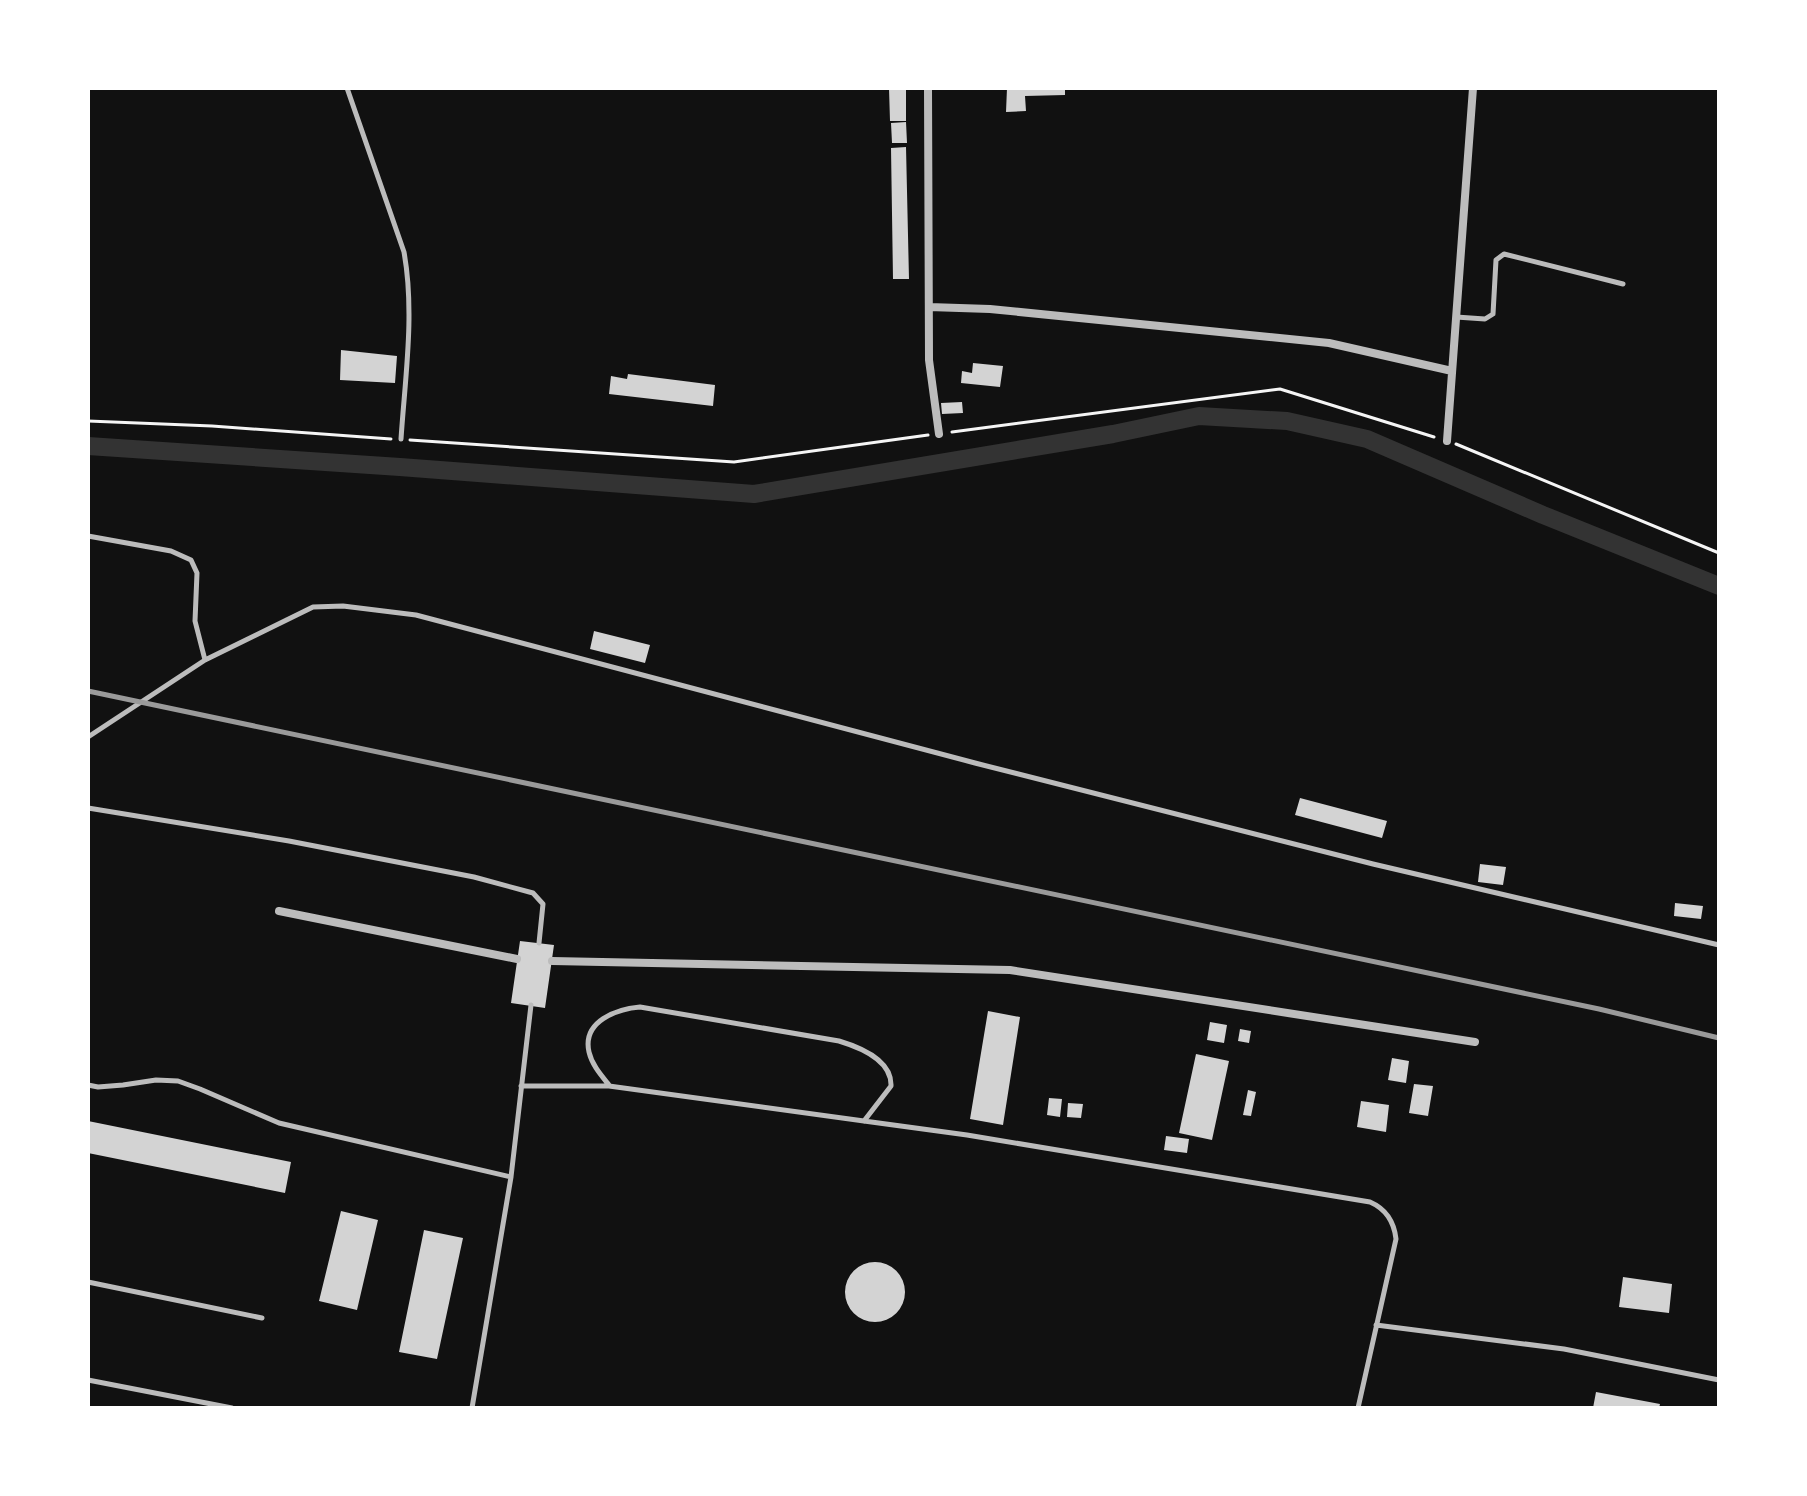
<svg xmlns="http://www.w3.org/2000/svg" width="1807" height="1496" font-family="Mulish,sans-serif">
<rect width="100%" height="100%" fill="#111"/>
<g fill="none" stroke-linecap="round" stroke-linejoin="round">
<path stroke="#333" stroke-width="18" d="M88 446 400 467 754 494 1113 434 1199 416 1287 421 1367 439 1543 515 1719 586"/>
</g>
<path fill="#d3d3d3" d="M889 88H906V121H890Z
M1007 88H1065V95L1025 96 1026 111 1006 112Z
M906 122 907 143H892L891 123Z
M906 147 909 279H893L891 148Z
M341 350 397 356 395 383 340 380Z
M973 363 1003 366 1000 387 961 383 962 371 972 373Z
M628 374 715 385 713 406 609 394 611 376 627 379Z
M962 402 963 413 942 414 941 403Z
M594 631 650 645 645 663 590 649Z
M1300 798 1387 821 1382 838 1295 815Z
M1480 864 1506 867 1503 885 1478 882Z
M1675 903 1703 906 1701 919 1674 916Z
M520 941 554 945 545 1008 511 1003Z
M988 1011 1020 1017 1003 1125 970 1119Z
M1210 1022 1227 1025 1224 1043 1207 1040Z
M1240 1029 1251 1031 1249 1043 1238 1041Z
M1196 1054 1229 1061 1212 1140 1179 1133Z
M1392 1058 1409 1061 1406 1083 1388 1080Z
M1414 1084 1433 1086 1428 1116 1409 1113Z
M1248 1090 1256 1092 1251 1116 1243 1115Z
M1049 1098 1062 1099 1060 1117 1047 1115Z
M1361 1101 1389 1105 1386 1132 1357 1127Z
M1068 1103 1083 1104 1081 1118 1067 1117Z
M88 1121 291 1162 285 1193 88 1153Z
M1166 1136 1189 1139 1187 1153 1164 1150Z
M341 1211 378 1220 357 1310 319 1301Z
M424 1230 463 1238 437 1359 399 1352Z
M845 1292a30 30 0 1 1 60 0a30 30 0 1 1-60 0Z
M1623 1277 1672 1284 1669 1313 1619 1307Z
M1596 1392 1660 1404 1659 1408H1593Z"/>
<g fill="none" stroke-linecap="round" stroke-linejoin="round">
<path stroke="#f5f5f5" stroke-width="3" d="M88 421 212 426 391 439
M952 432 1280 389 1434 437
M410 440 734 462 928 435
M1456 444 1719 553"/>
<path stroke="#bcbcbc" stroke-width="5" d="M347 88 404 252C415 313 405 378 401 439
M1456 317 1485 319 1493 314 1496 260 1504 254 1623 284
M88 536 171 551 191 560 197 573 195 621 205 660
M88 737 205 660 313 607 343 606 416 615 975 763 1373 864 1719 945
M88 808 289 841 474 877 533 893 543 904 539 943
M88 1085 98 1087 123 1085 156 1080 178 1081 200 1089 279 1123 511 1177
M609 1085C601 1075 592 1065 589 1052 582 1021 617 1009 640 1007L839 1041C859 1047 892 1060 891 1086L864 1121
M521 1086H609L864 1121 967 1135 1370 1202C1386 1209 1394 1221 1396 1239L1358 1408
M88 1282 262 1318
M1376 1325 1564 1349 1719 1380
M88 1380 232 1408
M472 1408 511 1177 531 1005"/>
<path stroke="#bcbcbc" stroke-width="8" d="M928 88 929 360 939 434
M929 307 990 309 1329 343 1452 371
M1447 441 1473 88
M279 911 517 959
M552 961 1010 970 1475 1042"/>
<path stroke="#9a9a9a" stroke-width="5" d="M88 691 1599 1009 1719 1038"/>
</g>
<rect width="1807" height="1496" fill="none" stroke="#ffffff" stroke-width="180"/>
</svg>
